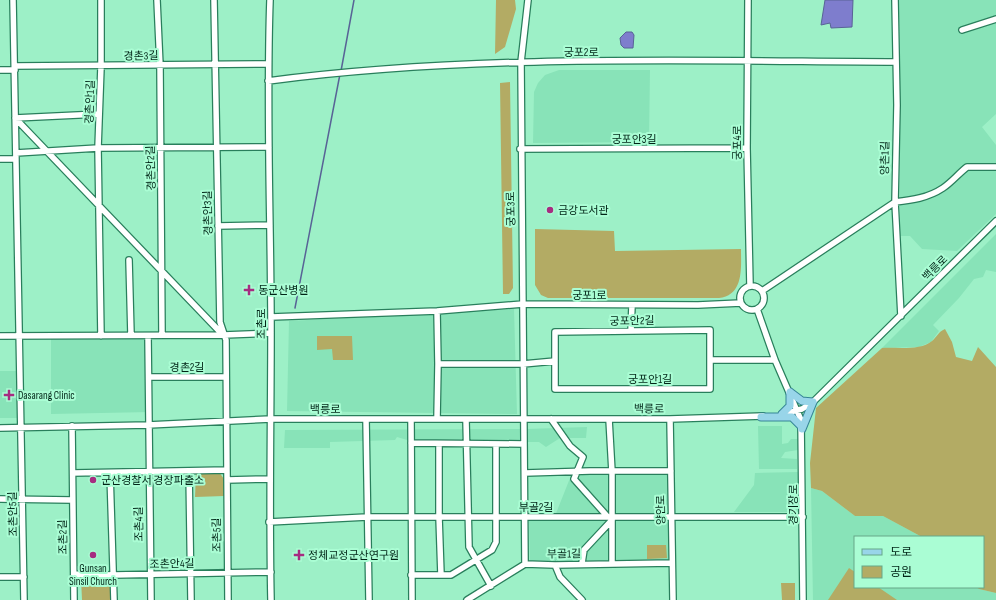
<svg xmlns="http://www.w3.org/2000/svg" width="996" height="600" font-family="'Sofia Sans Condensed','Noto Sans KR',sans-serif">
<rect width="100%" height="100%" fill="#9df0c7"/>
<path fill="#88e3b8" d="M899 0H996V114L982 127 996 145V214L957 251 922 249 910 236H900Z
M559 70H650L649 142 533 143 534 92 538 83 545 75Z
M996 234V272L986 270 983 277 974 279 959 298 933 325 939 331 931 342 919 347 882 348Z
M514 309 517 414 287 411 289 321Z
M148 337 151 412 51 414V338Z
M0 371H19L18 418H0Z
M758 426H782V444L788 443 791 439H799L798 450 785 452 781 458 797 459V469H759Z
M587 427 586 438H560L546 447 539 442H414L397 437 395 440 330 442V448H284L285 430H289L527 429Z
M574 468 590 471 668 474 669 560 530 561 529 519 553 521Z
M800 472 798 512H734L754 485 755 473Z
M811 488 822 491 855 516H883L922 537H855V587H976L979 589 996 593V600H813Z"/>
<path fill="#b3ab64" d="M496 0H515L516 9 505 47 495 54Z
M510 82 513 288 509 294H503L500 83Z
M535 229 614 231 615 251 741 249C741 268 744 295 719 298H548L541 295 535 285Z
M945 329 952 342 956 357 972 361 978 347 996 367V593L979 589 976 587H983V537H922L883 516H855L822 491 811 488 810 463 816 408 882 348C897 347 920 351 932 341 937 337 938 332 945 329Z
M317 336H352L353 360H333L332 349 317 350Z
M199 472H219L224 479V496L195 497 196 474Z
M647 545H666L667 558 647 559Z
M849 568 855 572V587H878L897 600H828Z
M84 575H112L116 600H82L81 578Z
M781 583H795V600H782Z"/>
<path fill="#7e7dcd" stroke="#586396" d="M825 0H853L852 27 831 28 830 23 821 25Z
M626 32H632L634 35 633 48H624L621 45 620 38Z"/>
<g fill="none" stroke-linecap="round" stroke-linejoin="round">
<path stroke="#586396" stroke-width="1.5" d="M341 71 354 0
M295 308 340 74"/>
<defs>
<path id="minor" d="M13 0 24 600
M101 0V67L98 148 101 336
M157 0 160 66 162 335
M214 0 220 322 226 340 228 600
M270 0C266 111 271 221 271 332 271 421 269 510 271 600
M748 0 747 148 750 286
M895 0 897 105 895 202 901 316
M962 30 996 19
M15 66 268 64
M0 70H15
M268 81C475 54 687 61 896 62
M99 114 15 118 223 335
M520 149 747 148
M16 153 98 148 269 147
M0 159H16
M218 226 270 225
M129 260 131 335
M740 298a12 12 0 1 1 24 0a12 12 0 1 1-24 0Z
M762 291 895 202C912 200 928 198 943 188 952 182 958 174 967 167H996
M757 309 775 360 801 420 803 600
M271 317 437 311 523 304 698 305 741 303
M710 330V389H555V332Z
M631 331 632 305
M0 336 224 335 271 333
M148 336 151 600
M710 360H775
M438 364H523L555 361
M149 377H225
M782 414 802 409 813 402 996 221
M366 419 369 600
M411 419 412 600
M437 419 438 364 437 311
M551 419 570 446 583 457 574 479 607 516
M609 419 612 472V563
M670 419 673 600
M466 420 469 547 491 586
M72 426 74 600
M0 428 148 425 271 419H670L763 416
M411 443 524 444
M439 444V517L441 575
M189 471 191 600
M73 473 227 470
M110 473 114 600
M525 473 590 471H671
M227 480 269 479
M0 499 72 500
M269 522 367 517H803
M582 563 584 550 612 520
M525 564 521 62 528 0
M555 565 560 577 582 600
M74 574 114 575 271 572
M411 575H451L492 550 496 542V445
M0 577H24
M467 600 525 564 555 565 672 563"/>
<path id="major" d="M790 392 802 401 813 402
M782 414 790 406V392
M761 417H792L801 426
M802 429 813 402"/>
</defs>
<use href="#minor" stroke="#297f5c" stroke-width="8"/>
<use href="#major" stroke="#368596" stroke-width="9"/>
<use href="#minor" stroke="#fff" stroke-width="5.5"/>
<use href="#major" stroke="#98d5e9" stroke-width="7"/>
</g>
<g fill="#a62c81" stroke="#aafdd4" stroke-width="1.5">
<circle cx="550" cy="210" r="4"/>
<path d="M247 284h4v4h4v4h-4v4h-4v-4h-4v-4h4z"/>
<path d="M7 389h4v4h4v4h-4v4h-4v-4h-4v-4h4z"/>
<circle cx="93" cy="480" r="4"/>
<circle cx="93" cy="555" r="4"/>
<path d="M297 549h4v4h4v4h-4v4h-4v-4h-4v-4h4z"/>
</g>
<g text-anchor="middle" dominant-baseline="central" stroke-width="4" stroke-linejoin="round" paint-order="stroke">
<g font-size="11" fill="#012517" stroke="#aafdd4">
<text x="581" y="52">궁포2로</text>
<text transform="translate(141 56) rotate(-1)">경촌3길</text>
<text transform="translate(90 102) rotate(-88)">경촌안1길</text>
<text x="634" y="139">궁포안3길</text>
<text transform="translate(737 143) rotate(-90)">궁포4로</text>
<text transform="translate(885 158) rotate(-89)">양촌1길</text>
<text transform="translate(151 168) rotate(-91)">경촌안2길</text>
<text transform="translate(511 209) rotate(-91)">궁포3로</text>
<text transform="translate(208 213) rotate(-91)">경촌안3길</text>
<text transform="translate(935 268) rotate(-45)">백릉로</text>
<text x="589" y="295">궁포1로</text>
<text transform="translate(632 321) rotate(-1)">궁포안2길</text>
<text transform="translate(261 324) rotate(-90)">조촌로</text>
<text x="187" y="367">경촌2길</text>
<text x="650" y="379">궁포안1길</text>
<text x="325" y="409">백릉로</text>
<text transform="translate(649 409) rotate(1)">백릉로</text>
<text transform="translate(793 505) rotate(-90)">경기장로</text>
<text x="536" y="507">부골2길</text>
<text transform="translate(661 510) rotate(-91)">양안로</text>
<text transform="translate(13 514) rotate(-91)">조촌안5길</text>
<text transform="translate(139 524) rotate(-91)">조촌4길</text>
<text transform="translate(217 535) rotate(-91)">조촌5길</text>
<text transform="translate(63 537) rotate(-91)">조촌2길</text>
<text transform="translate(564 554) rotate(-1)">부골1길</text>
<text transform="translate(172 564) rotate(-1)">조촌안4길</text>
</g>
<g font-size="11" fill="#012517" stroke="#aafdd4" text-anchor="start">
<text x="558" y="210">금강도서관</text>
<text x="258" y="290">동군산병원</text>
<text x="18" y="395">Dasarang Clinic</text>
<text x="101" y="480">군산경찰서 경장파출소</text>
<text x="308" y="555">정체교정군산연구원</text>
<text x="93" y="568" text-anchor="middle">Gunsan<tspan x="93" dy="13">Sinsil Church</tspan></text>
</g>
</g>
<rect x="854" y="536" width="130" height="52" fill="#aafdd4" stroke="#66a788"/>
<rect x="862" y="549" width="20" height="6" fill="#98d5e9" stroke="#66a788"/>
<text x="890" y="556" font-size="12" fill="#012517">도로</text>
<rect x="862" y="566" width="20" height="12" fill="#b3ab64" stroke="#66a788"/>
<text x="890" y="576" font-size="12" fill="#012517">공원</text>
</svg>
